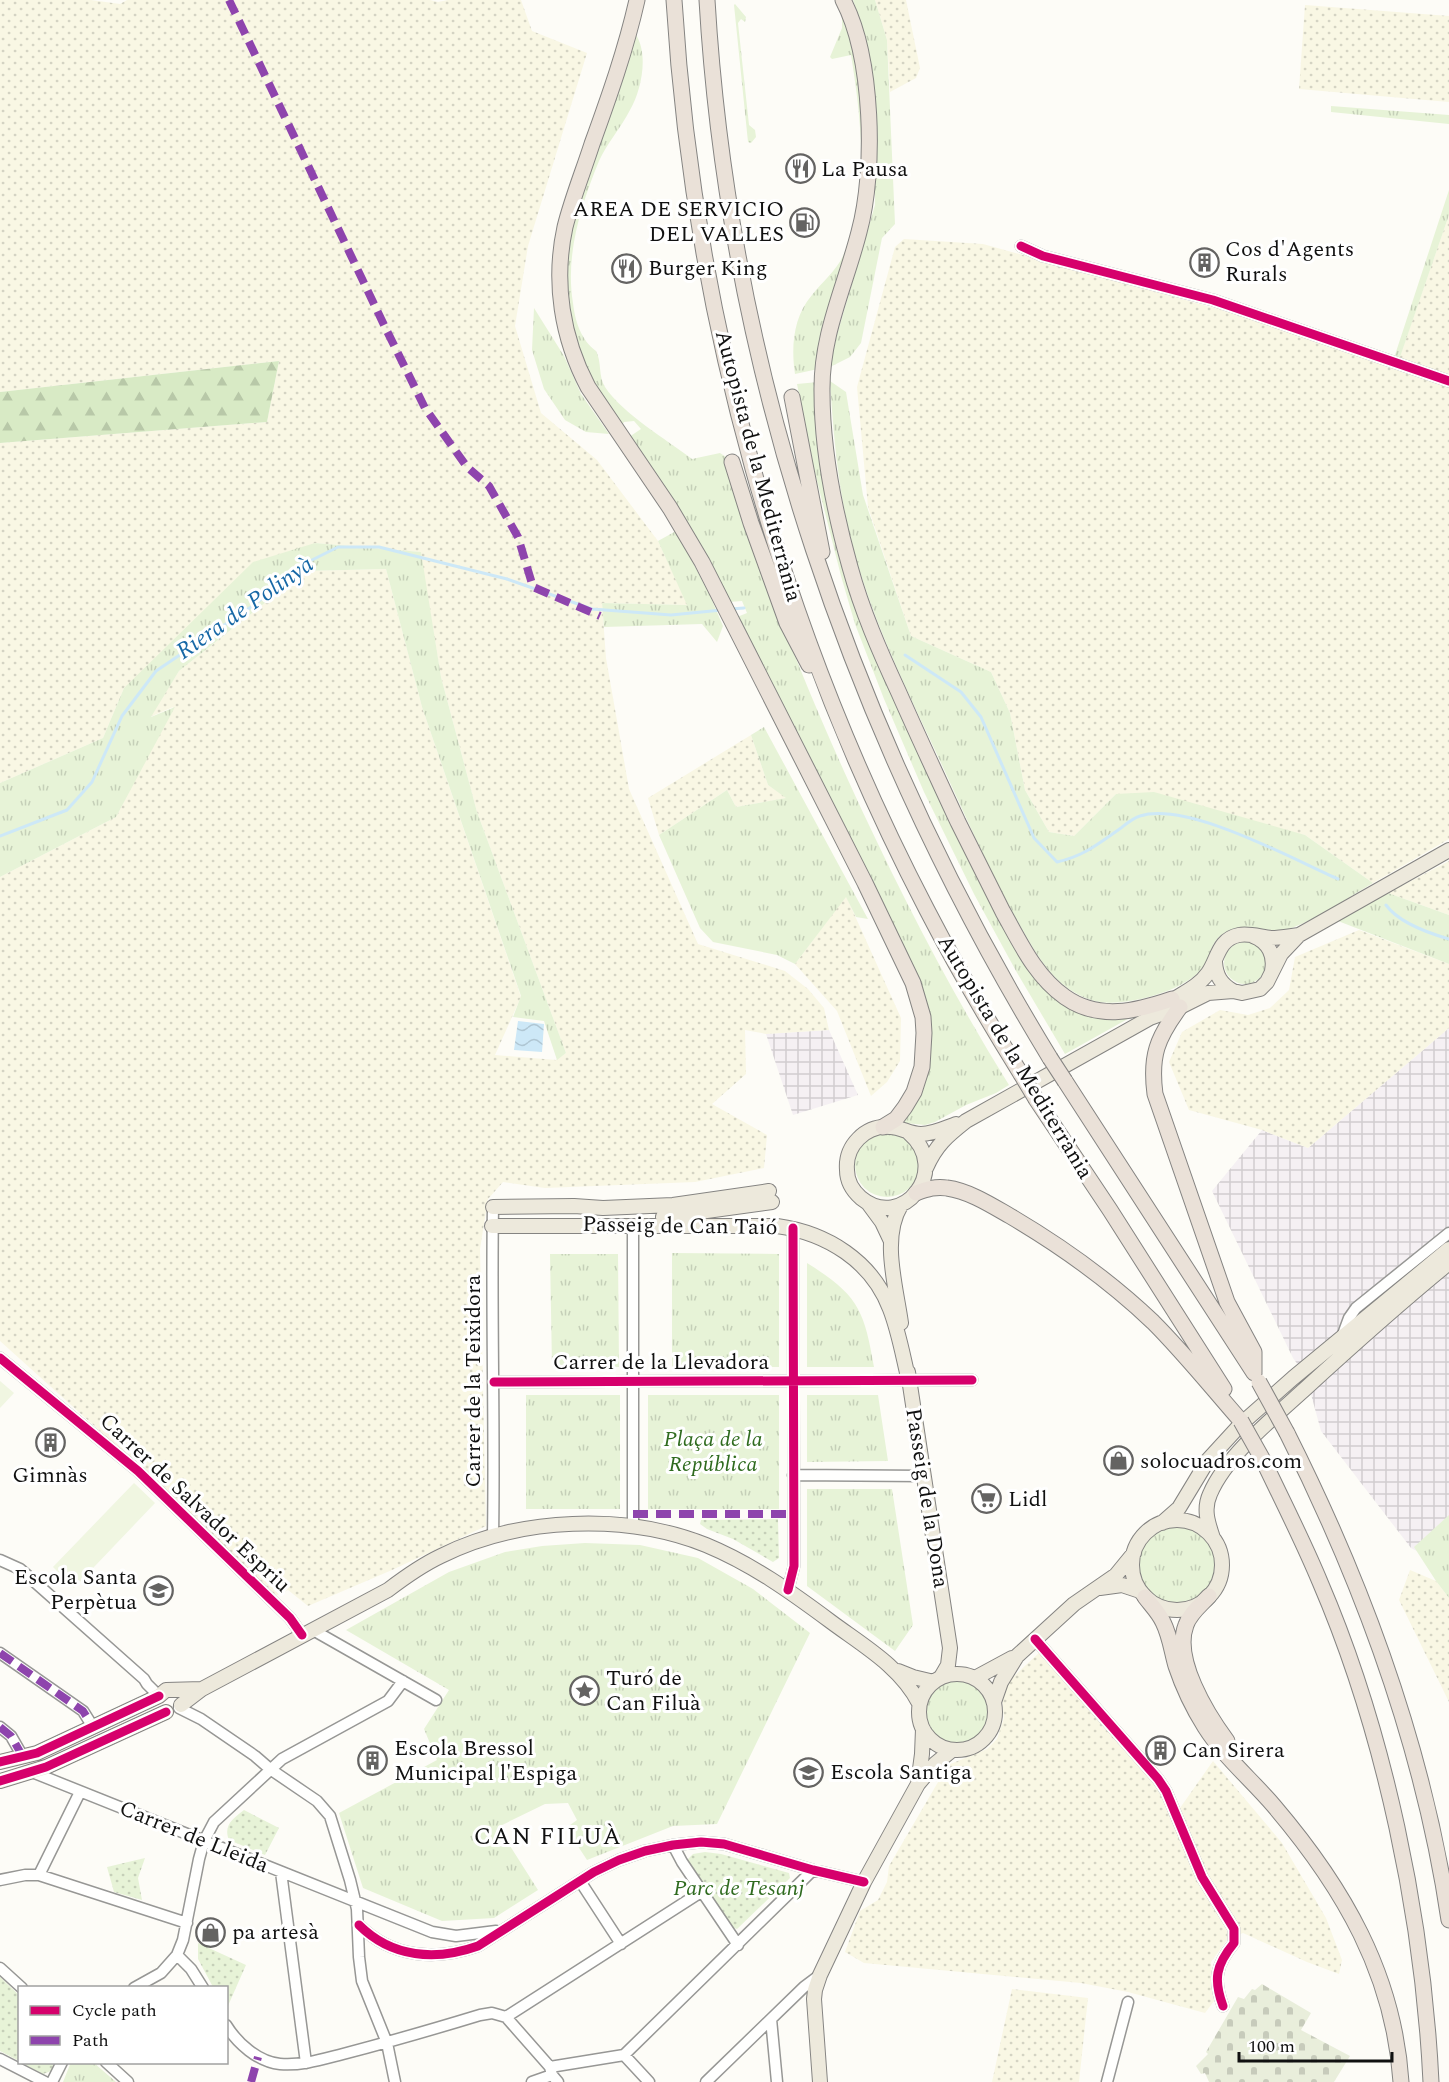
<svg xmlns="http://www.w3.org/2000/svg" width="1449" height="2082" font-family="Spectral,serif">
<defs>
<pattern id="industrial-grid" width="8" height="8" patternUnits="userSpaceOnUse" patternTransform="scale(1.5)"><rect width="8" height="8" fill="#f5f0f3"/><path d="M0 4h8M4 0v8" fill="none" stroke="#d1cdcf"/></pattern>
<pattern id="farmland-dots" width="8" height="8" patternUnits="userSpaceOnUse" patternTransform="scale(1.5)"><rect width="8" height="8" fill="#f9f7e4"/><path d="M2 2h.1M6 6h.1" fill="none" stroke="#d4d3c3" stroke-width="1.8" stroke-linecap="round"/></pattern>
<pattern id="grass-tufts" width="24" height="20" patternUnits="userSpaceOnUse" patternTransform="scale(1.5)"><rect width="24" height="20" fill="#e7f3d7"/><path d="M3 7l-1-3M5 7V3M7 7l1-3M15 17l-1-3M17 17v-4M19 17l1-3" fill="none" stroke="#c5cfb8"/></pattern>
<pattern id="forest-firs" width="22" height="20" patternUnits="userSpaceOnUse" patternTransform="scale(1.5)"><rect width="22" height="20" fill="#d8eac5"/><path d="M5 1l3.5 6h-7zM16 11l3.5 6h-7z" fill="#b8c8a8"/></pattern>
<pattern id="cemetery-stones" width="16" height="16" patternUnits="userSpaceOnUse" patternTransform="scale(1.5)"><rect width="16" height="16" fill="#e9eedb"/><path d="M2 7V4a2 2 0 0 1 4 0v3zM10 15v-3a2 2 0 0 1 4 0v3z" fill="#c7cbbb"/></pattern>
<pattern id="park-dots" width="8" height="8" patternUnits="userSpaceOnUse" patternTransform="scale(1.5)"><rect width="8" height="8" fill="#e7f3d7"/><path d="M2 2h.1M6 6h.1" fill="none" stroke="#c5cfb8" stroke-width="1.8" stroke-linecap="round"/></pattern>
<pattern id="water-waves" width="16" height="10" patternUnits="userSpaceOnUse" patternTransform="scale(1.5)"><rect width="16" height="10" fill="#cde8f7"/><path d="M0 5q4-4 8 0t8 0" fill="none" stroke="#afc6d3"/></pattern>
</defs>
<rect width="100%" height="100%" fill="#fdfcf7"/>
<path fill="url(#industrial-grid)" d="M1449 1028V1568L1411 1548 1321 1431 1306 1376 1293 1358 1212 1191 1262 1130 1308 1148Z
M829 1030 858 1095 793 1115 766 1034Z"/>
<path fill="url(#farmland-dots)" d="M0 0H91L120 4 127 0H430L438 2 448 0H521L532 31 587 53 528 246 515 326 541 413 597 460 658 541 688 605 602 603 606 658 629 789 698 944 785 971 808 989 824 1008 829 1030 766 1034 745 1030 746 1074 712 1104 767 1135 764 1168 695 1182 545 1188 503 1182 488 1199 480 1249 486 1526 392 1570 308 1606 288 1590 275 1596 141 1468 0 1341V877L116 817 173 707 150 717 179 671 305 571 386 569 422 707 521 997 495 1055 556 1060 566 1053 477 812 441 677 420 552 315 543 124 688 103 738 0 783V443L267 422 279 361 0 392Z
M875 0H906L920 68 916 78 890 92 887 40Z
M1305 5 1449 16V102L1299 89Z
M1449 215V839L1373 883 1305 835 1116 794 1074 836 1049 832 1025 790 1010 713 991 672 911 636 868 507 857 387 895 247 904 239 983 244 1399 359Z
M751 735 768 785 787 798 736 807 727 790 659 835 648 798Z
M1449 861V915L1388 893Z
M846 896 901 1018 900 1061 887 1082 871 1096 837 1011 795 964Z
M1359 930 1449 964V1028L1308 1148 1262 1130 1189 1110 1169 1062 1182 1032 1220 1010 1248 1015 1270 1008 1289 990 1295 957Z
M1410 1570 1436 1581 1449 1598V1702L1399 1600Z
M1040 1652 1156 1782 1173 1818 1213 1761 1282 1843 1326 1918 1342 1960 1339 1974 1307 1962 1243 1933 1227 1940 1211 1962 1214 2001 1205 2013 1128 1992 1081 1983 864 1963 845 1952 860 1911 878 1900 887 1882 889 1866 948 1765 987 1749 997 1739 1004 1718 1002 1697 1012 1678Z
M1012 1989 1088 1998 1079 2082H992Z"/>
<path fill="url(#grass-tufts)" d="M853 0H875L887 40 895 224 882 238 861 343 850 357 830 367 837 335 875 205V102L866 39Z
M735 4 746 17 745 22 741 19 738 23 749 125 755 130 756 137 751 143 748 142 734 5Z
M842 18 846 19 858 72 864 138 861 203 818 369 795 374C791 347 793 317 812 295 822 282 836 271 843 256 871 198 861 116 851 55L832 59 830 57 842 28Z
M636 35C649 55 641 91 630 110 621 128 607 143 599 161 581 205 565 255 573 303 575 321 581 340 596 351 602 362 598 376 605 387 622 413 667 440 692 459L720 453 726 457C758 568 800 674 848 780 896 885 948 987 1009 1085L996 1093 966 1105 935 1122 925 1125 905 1123 903 1119C930 1089 929 1061 929 1023L737 617 747 613 742 601 729 602 629 437 641 429 634 421 624 422 621 427 580 364 569 325 565 280 567 241 623 66Z
M1331 106 1449 115V124L1331 112Z
M1449 190V215L1399 360 1394 358Z
M534 308 564 356 581 394 609 434 586 432 565 420 544 389 532 350Z
M830 381 846 392 863 495 911 636 991 672 1010 713 1025 790 1049 832 1074 836 1116 794 1154 792 1305 835 1373 883C1349 897 1313 922 1288 929 1268 935 1248 921 1228 931 1209 940 1213 953 1203 967 1186 991 1128 1006 1100 1002 1086 1000 1070 991 1060 982 1042 966 1031 944 1019 924 994 879 973 833 952 787 920 716 883 646 860 572 840 510 834 445 830 381Z
M818 382 861 619 1053 995 1133 1016 1065 1054 1016 971 974 894 924 792 884 699 855 624 841 576 813 465 797 384Z
M676 531 708 591 723 626 717 642 702 624 604 627 602 603 687 605 658 541Z
M315 543 421 552 441 677 477 812 566 1053 557 1060 544 1021 513 1017 521 996 422 707 386 569 305 571 179 671 151 717 175 707 116 817 0 877V783L103 738 124 688 253 562Z
M764 727 868 919 856 917 846 897 795 964 777 955 713 942 700 928 659 835 727 790 736 807 786 798 768 785 751 735Z
M1388 893 1449 915V964L1338 921Z
M1224 963a21 21 0 1 1 42 0a21 21 0 1 1-42 0Z
M855 1165a32 32 0 1 1 64 0a32 32 0 1 1-64 0Z
M672 1253 779 1254V1367H672Z
M550 1254H618L619 1367H552Z
M807 1263C858 1295 864 1309 874 1367H807Z
M526 1395H620V1509H526Z
M648 1395H779V1509H648Z
M807 1395H878L888 1461 807 1462Z
M807 1489H892L913 1625 895 1651 807 1586Z
M1449 1515V1598L1436 1581 1414 1547Z
M1133 1565a44 44 0 1 1 88 0a44 44 0 1 1-88 0Z
M585 1543 640 1545 698 1558 753 1589 810 1633 717 1824 673 1826 587 1860 566 1828 577 1820 568 1803 545 1804 498 1827 538 1890 494 1918 442 1921 363 1888 339 1813 437 1760 424 1729 449 1690 346 1630 449 1572 505 1552 542 1546Z
M919 1712a38 38 0 1 1 76 0a38 38 0 1 1-76 0Z
M71 2062 94 2063 116 2082H63Z"/>
<path fill="url(#forest-firs)" d="M279 361 267 422 0 443V392Z"/>
<path fill="url(#cemetery-stones)" d="M1262 1984 1311 2013 1301 2030 1350 2056 1334 2082H1209L1205 2073 1201 2074 1196 2066 1208 2054 1206 2052 1238 1997 1244 1999 1252 1989 1255 1990Z"/>
<path fill="url(#park-dots)" d="M778 1519 779 1558 773 1562 733 1539 707 1529 700 1524 701 1520Z
M244 1810 279 1828 265 1855 229 1840C223 1825 233 1819 244 1810Z
M705 1852 721 1854 789 1873 790 1878 737 1929 731 1927 687 1860 693 1854Z
M145 1858 138 1878 142 1900 114 1892 107 1867Z
M198 1943 246 1965 227 2008 226 1988 213 1987 198 1959Z
M0 1977 19 1995V2061L0 2051Z
M22 2063H55L51 2071 43 2074Z"/>
<path fill="#f0f6e1" d="M0 1381 14 1393 0 1408Z
M134 1483 155 1503 74 1588 53 1567Z"/>
<path fill="url(#water-waves)" d="M518 1021 544 1024 542 1052 514 1050Z"/>
<g fill="none" stroke-linecap="round" stroke-linejoin="round">
<path stroke="#cde8f7" stroke-width="3" d="M731 609 744 608
M905 655 961 692 981 717 1034 838 1057 862C1084 856 1098 844 1121 828 1126 824 1133 818 1140 816 1188 801 1292 859 1338 879
M0 836 67 810 92 782 122 716 156 671 254 605 300 566 338 547H379L507 579 592 609 671 615 722 610
M1386 905C1399 923 1428 933 1449 939"/>
<defs>
<path id="minor" d="M1021 246 1043 256 1213 300 1449 381
M633 1225V1527
M1342 1337 1349 1318 1356 1308 1449 1233
M0 1358 138 1471 290 1618 302 1635
M494 1382 972 1380
M793 1475 924 1476
M493 1536C495 1427 491 1317 493 1207
M0 1560 20 1569 28 1576 144 1679 147 1684 159 1696
M788 1590 794 1566 793 1228
M313 1630 436 1700
M1035 1639 1158 1779 1166 1791 1202 1877 1234 1929V1943C1216 1965 1213 1979 1223 2006
M0 1653 83 1711 93 1727
M179 1708 201 1719 255 1756 270 1769 317 1801 330 1816 350 1880 357 1909 359 1957 362 1981 387 2043 395 2082
M0 1727 11 1736 23 1757
M32 1772 432 1932 456 1936 496 1931
M673 1845 682 1862 738 1945
M281 1872 306 2063
M39 1875 80 1792
M0 1880 25 1875H39L187 1923
M580 1881 621 1944
M359 1925C392 1958 436 1961 478 1946L594 1872 619 1860 645 1851 673 1845 701 1842 724 1844 813 1870 864 1882
M177 1955 191 1969 203 1988
M0 1968 22 1988
M134 1988 161 1973 177 1955 183 1940 199 1859 204 1841 214 1822 282 1759 388 1701 403 1681
M506 2017 550 2067 552 2075 558 2082
M771 2019 777 2082
M226 2025C237 2043 258 2062 280 2064 301 2066 323 2059 343 2054 389 2042 434 2029 480 2015L492 2013 506 2017 701 1892
M624 2055 649 2082
M0 2059 45 2082
M106 2062 128 2082
M550 2067 624 2055 813 1870
M52 2082 62 2062
M532 2082 552 2075
M706 2082 804 1987 820 1975
M1107 2082 1128 2002"/>
<path id="major" d="M1253 936C1269 942 1275 956 1272 971
M1215 962C1216 976 1221 984 1233 991
M1163 1007C1177 995 1197 989 1208 973 1218 959 1218 939 1239 935 1249 933 1261 937 1271 938 1281 938 1290 936 1299 935
M909 1133C952 1170 902 1232 861 1198 853 1191 847 1181 847 1170 845 1146 865 1125 890 1127 901 1127 909 1134 921 1134 933 1134 945 1128 956 1124
M926 1168C936 1145 947 1136 966 1121L1150 1018 1180 1007 1208 993 1233 991 1242 993 1260 989 1267 982 1281 954 1299 935 1449 850
M868 1203 882 1222 890 1239
M493 1207 574 1206 603 1208 673 1205 769 1191
M663 1217 772 1202
M492 1226H777C827 1233 872 1261 890 1309 899 1332 903 1357 909 1381
M901 1323C896 1286 881 1238 901 1205
M908 1372 950 1648 948 1665 941 1677
M1132 1565a45 45 0 1 1 90 0a45 45 0 1 1-90 0Z
M1162 1523 1179 1508 1208 1460 1241 1424 1293 1378 1449 1249
M1213 1538C1208 1523 1203 1509 1210 1494 1226 1456 1274 1417 1305 1389 1352 1346 1400 1303 1449 1263
M1100 1588 1122 1585 1140 1591
M898 1671 913 1677 934 1682
M919 1712a38 38 0 1 1 76 0a38 38 0 1 1-76 0Z
M975 1678 1012 1658
M994 1702 1001 1682 1017 1656 1074 1604 1116 1575 1134 1553
M181 1705 202 1689 388 1590C405 1577 422 1565 441 1556 519 1517 626 1513 706 1545 752 1564 791 1592 830 1621 862 1645 900 1666 919 1703
M0 1762 37 1753 159 1696 166 1690 202 1689
M0 1781 46 1767 166 1712
M918 1784 922 1754 923 1729
M820 2082 814 1999 815 1990 820 1975 864 1882 918 1784 935 1764 952 1750"/>
<path id="highway" d="M637 0C626 49 609 97 592 144 583 172 572 199 565 227 553 282 562 338 588 387L670 508 702 562 865 883 913 983 923 1017 924 1033 922 1067 914 1092 905 1107 896 1119 883 1127
M674 0C693 315 781 630 927 910 956 966 988 1021 1021 1074
M707 0C729 376 855 738 1050 1058
M843 0C873 57 876 170 859 232 845 287 821 334 822 392 822 451 834 510 850 567 862 611 880 652 899 693 918 736 938 779 958 822 973 852 988 882 1003 912 1020 942 1035 976 1065 997 1099 1021 1137 1011 1172 999
M792 397 822 552
M732 462 751 523 787 623 809 665
M1180 1007C1157 1038 1150 1056 1155 1094L1227 1302 1254 1352V1372
M1065 1081 1254 1373
M1036 1099 1110 1210 1224 1389
M916 1193C927 1189 936 1186 947 1188 969 1191 991 1205 1010 1216 1061 1246 1110 1281 1153 1322 1184 1353 1212 1388 1241 1421
M1287 1433C1364 1586 1424 1750 1449 1920
M1264 1462C1283 1502 1303 1541 1320 1582 1385 1733 1423 1918 1431 2082
M1209 1596C1201 1605 1190 1613 1186 1625 1173 1659 1207 1714 1227 1741
M1145 1597C1151 1605 1159 1613 1163 1622 1170 1636 1172 1652 1176 1666 1183 1687 1193 1708 1205 1727 1224 1757 1252 1780 1274 1806 1343 1887 1394 1974 1401 2082"/>
</defs>
<use href="#minor" stroke="#979795" stroke-width="13"/>
<use href="#major" stroke="#858482" stroke-width="16"/>
<use href="#highway" stroke="#858482" stroke-width="17"/>
<use href="#minor" stroke="#fffffe" stroke-width="10"/>
<use href="#major" stroke="#ede9dc" stroke-width="14"/>
<use href="#highway" stroke="#eae1d8" stroke-width="15"/>
<defs>
<path id="highway-bridge" d="M1050 1058 1065 1081
M1021 1074 1036 1099
M1259 1382 1287 1433
M1241 1421 1264 1462"/>
</defs>
<use href="#highway-bridge" stroke="#858482" stroke-width="17" stroke-linecap="butt"/>
<use href="#highway-bridge" stroke="#eae1d8" stroke-width="15"/>
<path stroke="#8e44ad" stroke-width="8" stroke-dasharray="15 8" stroke-linecap="butt" d="M229 0 385 327 425 408 467 467 489 486 518 537 533 587 600 616
M633 1514H794
M0 1653 83 1711 93 1727
M0 1727 11 1736 23 1757
M251 2082 258 2057"/>
<defs>
<path id="cycleway" d="M1021 246 1043 256 1213 300 1449 381
M0 1358 138 1471 290 1618 302 1635
M494 1382 972 1380
M788 1590 794 1566 793 1228
M1035 1639 1158 1779 1166 1791 1202 1877 1234 1929V1943C1216 1965 1213 1979 1223 2006
M0 1762 37 1753 159 1696
M0 1781 46 1767 166 1712
M359 1925C392 1958 436 1961 478 1946L594 1872 619 1860 645 1851 673 1845 701 1842 724 1844 813 1870 864 1882"/>
</defs>
<use href="#cycleway" stroke="#fff" stroke-width="13"/>
<use href="#cycleway" stroke="#d6006c" stroke-width="9"/>
</g>
<defs>
<symbol id="restaurant-ring" viewBox="-11 -11 22 22"><circle r="9.5" fill="#fff" stroke="#646362" stroke-width="1.5"/><path d="M-5-6h1v4h1v-4h1v4h1v-4h1v5L-1.5 .5V6h-2V.5L-5-1ZM5-6V6H3V1.5H1.5Q1.5-4 5-6Z" fill="#646362"/></symbol>
<symbol id="fuel-ring" viewBox="-11 -11 22 22"><circle r="9.5" fill="#fff" stroke="#646362" stroke-width="1.5"/><path d="M-5.5-6h7V0h2V4h1.3V-2.5L3-4.5l.8-.8L6-3V5H2.5V1h-1V6h-7ZM-4.2-4.7v3.2H.2V-4.7Z" fill="#646362"/></symbol>
<symbol id="building-ring" viewBox="-11 -11 22 22"><circle r="9.5" fill="#fff" stroke="#646362" stroke-width="1.5"/><path d="M-4-6H4V6H1V3H-1V6H-4ZM-2.5-4.3h1.7v1.8h-1.7ZM.8-4.3h1.7v1.8H.8ZM-2.5-1h1.7V.8h-1.7ZM.8-1h1.7V.8H.8Z" fill="#646362"/></symbol>
<symbol id="shop-ring" viewBox="-11 -11 22 22"><circle r="9.5" fill="#fff" stroke="#646362" stroke-width="1.5"/><path d="M-5-2.5h2.3a2.7 3.5 0 0 1 5.4 0H5L5.5 6h-11ZM-1.5-2.5h3a1.5 2.3 0 0 0-3 0Z" fill="#646362"/></symbol>
<symbol id="supermarket-ring" viewBox="-11 -11 22 22"><circle r="9.5" fill="#fff" stroke="#646362" stroke-width="1.5"/><path d="M-6-5.5h2.5l.6 2H6L4.5 2H-2.5L-4.4-4H-6ZM-1.5 3.2a1.3 1.3 0 1 0 .1 0ZM3 3.2a1.3 1.3 0 1 0 .1 0Z" fill="#646362"/></symbol>
<symbol id="school-ring" viewBox="-11 -11 22 22"><circle r="9.5" fill="#fff" stroke="#646362" stroke-width="1.5"/><path d="M0-5L7-2L0 1L-7-2ZM-4 1L0 2.5L4 1V4Q0 6-4 4Z" fill="#646362"/></symbol>
<symbol id="sight-ring" viewBox="-11 -11 22 22"><circle r="9.5" fill="#fff" stroke="#646362" stroke-width="1.5"/><path d="M0-6L1.8-2.2L6-1.7L2.9 1.2L3.7 5.4L0 3.3L-3.7 5.4L-2.9 1.2L-6-1.7L-1.8-2.2Z" fill="#646362"/></symbol>
</defs>
<g fill-rule="evenodd">
<use href="#restaurant-ring" x="784" y="152" width="33" height="33"/>
<use href="#fuel-ring" x="788" y="206" width="33" height="33"/>
<use href="#building-ring" x="1188" y="246" width="33" height="33"/>
<use href="#restaurant-ring" x="610" y="252" width="33" height="33"/>
<use href="#building-ring" x="34" y="1426" width="33" height="33"/>
<use href="#shop-ring" x="1102" y="1444" width="33" height="33"/>
<use href="#supermarket-ring" x="970" y="1482" width="33" height="33"/>
<use href="#school-ring" x="142" y="1574" width="33" height="33"/>
<use href="#sight-ring" x="568" y="1674" width="33" height="33"/>
<use href="#building-ring" x="1144" y="1734" width="33" height="33"/>
<use href="#building-ring" x="356" y="1744" width="33" height="33"/>
<use href="#school-ring" x="792" y="1756" width="33" height="33"/>
<use href="#shop-ring" x="194" y="1916" width="33" height="33"/>
</g>
<g text-anchor="middle" dominant-baseline="central" stroke-width="6" stroke-linejoin="round" paint-order="stroke">
<g font-size="22" fill="#111" stroke="#fff" text-anchor="start">
<text x="821" y="169">La Pausa</text>
<text x="784" y="209" text-anchor="end">AREA DE SERVICIO<tspan x="784" dy="25">DEL VALLES</tspan></text>
<text x="1225" y="249">Cos d'Agents<tspan x="1225" dy="25">Rurals</tspan></text>
<text x="648" y="268">Burger King</text>
<text x="1140" y="1461">solocuadros.com</text>
<text x="50" y="1475" text-anchor="middle">Gimnàs</text>
<text x="1008" y="1499">Lidl</text>
<text x="137" y="1577" text-anchor="end">Escola Santa<tspan x="137" dy="25">Perpètua</tspan></text>
<text x="606" y="1678">Turó de<tspan x="606" dy="25">Can Filuà</tspan></text>
<text x="394" y="1748">Escola Bressol<tspan x="394" dy="25">Municipal l'Espiga</tspan></text>
<text x="1182" y="1750">Can Sirera</text>
<text x="830" y="1772">Escola Santiga</text>
<text x="232" y="1932">pa artesà</text>
</g>
<g font-size="22" fill="#111" stroke="#fff">
<text transform="translate(758 466) rotate(75)">Autopista de la Mediterrània</text>
<text transform="translate(1015 1057) rotate(59)">Autopista de la Mediterrània</text>
<text transform="translate(680 1226) rotate(1)">Passeig de Can Taió</text>
<text x="661" y="1362">Carrer de la Llevadora</text>
<text transform="translate(473 1381) rotate(-90)">Carrer de la Teixidora</text>
<text transform="translate(927 1498) rotate(81)">Passeig de la Dona</text>
<text transform="translate(195 1503) rotate(43)">Carrer de Salvador Espriu</text>
<text transform="translate(194 1837) rotate(22)">Carrer de Lleida</text>
</g>
<g font-size="22" font-style="italic" fill="#2f6b1f" stroke="#fff">
<text x="713" y="1439">Plaça de la<tspan x="713" dy="25">República</tspan></text>
<text x="739" y="1888">Parc de Tesanj</text>
</g>
<g font-size="24" font-style="italic" fill="#1768a6" stroke="#fff">
<text transform="translate(245 608) rotate(-35)">Riera de Polinyà</text>
</g>
<g font-size="24" letter-spacing="1.5" fill="#111" stroke="#fff">
<text x="548" y="1837">CAN FILUÀ</text>
</g>
</g>
<rect x="18" y="1986" width="210" height="78" fill="#ffffff" stroke="#a0a0a0" stroke-width="1.5"/>
<rect x="30" y="2006" width="30" height="9" fill="#d6006c" stroke="#a0a0a0" stroke-width="1.5"/>
<text x="72" y="2016" font-size="18" fill="#111111">Cycle path</text>
<rect x="30" y="2036" width="30" height="9" fill="#8e44ad" stroke="#a0a0a0" stroke-width="1.5"/>
<text x="72" y="2046" font-size="18" fill="#111111">Path</text>
<path d="M1239 2052v9h153v-9" fill="none" stroke="#111111" stroke-width="3"/>
<text x="1248" y="2052" font-size="18" fill="#111111" stroke="#ffffff" stroke-width="4.5" paint-order="stroke">100 m</text>
</svg>
